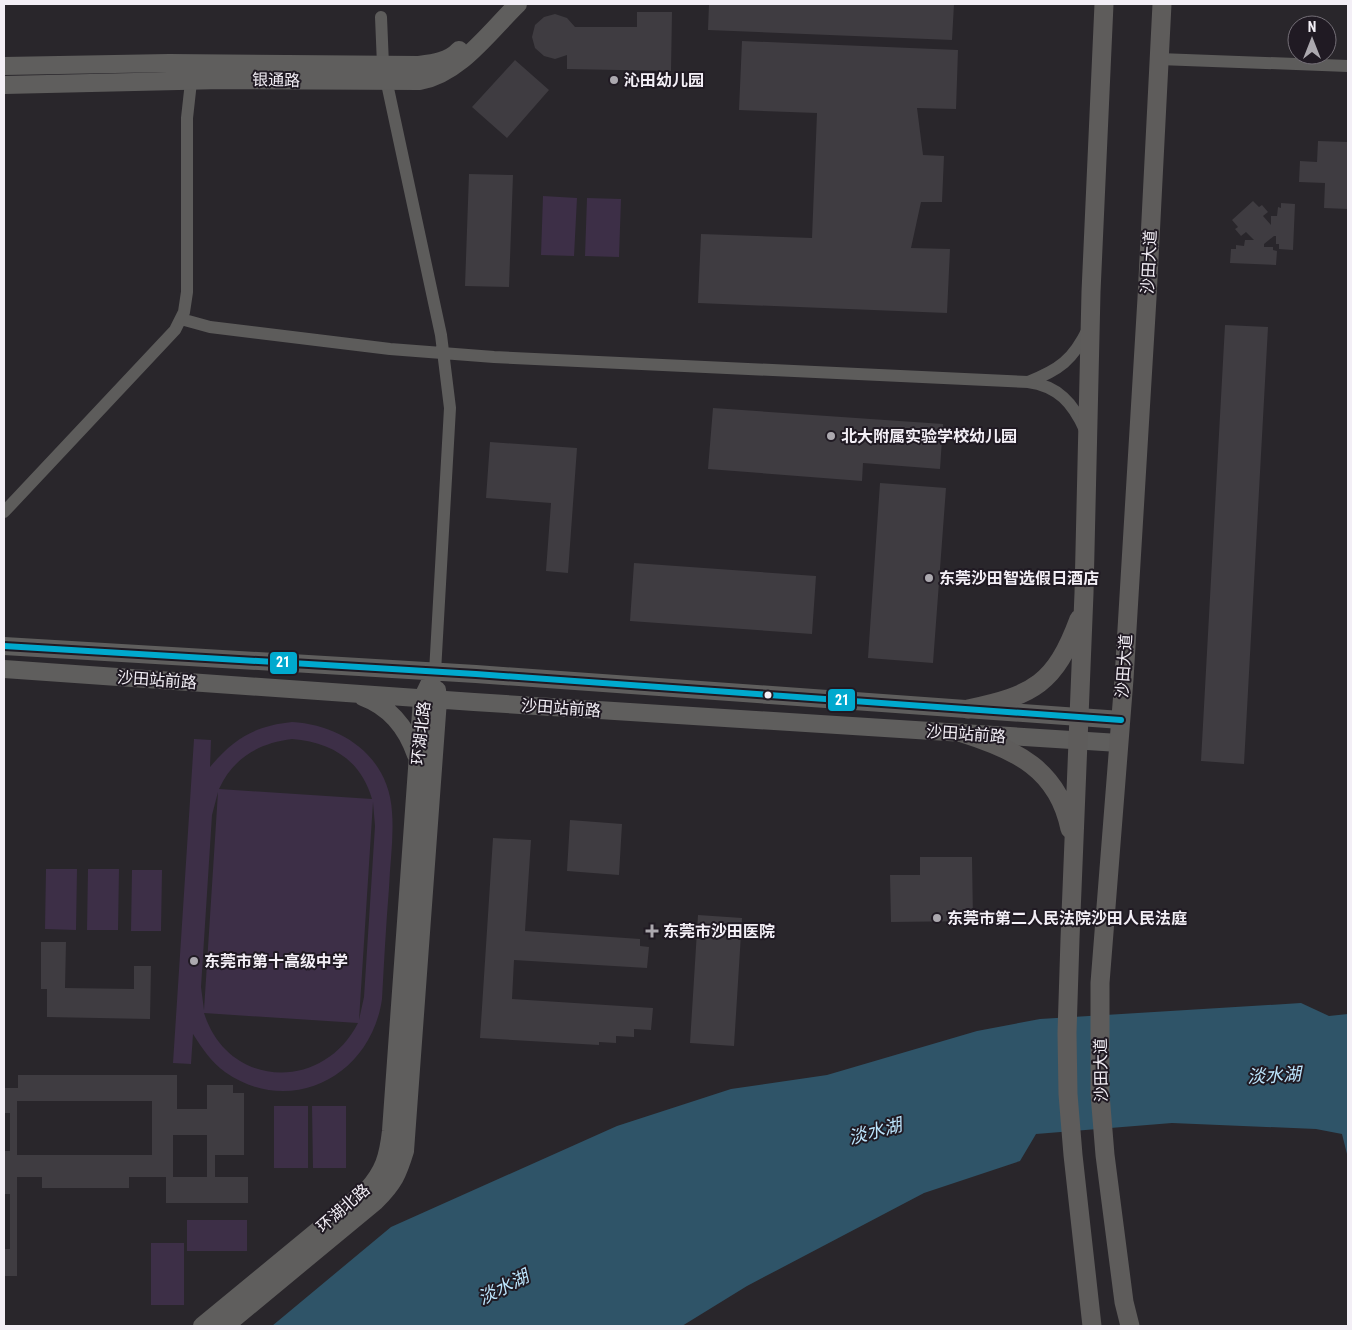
<svg xmlns="http://www.w3.org/2000/svg" width="1352" height="1330" font-family="'Roboto Condensed','Noto Sans SC',sans-serif">
<rect width="100%" height="100%" fill="#29262b"/>
<path fill="#3d2f47" fill-rule="evenodd" d="M543 196 577 198 574 256 541 255Z
M587 198 621 199 619 257 585 256Z
M292 722C343 725 389 757 392 812 394 837 390 863 389 888 386 925 384 962 382 999 371 1076 291 1118 225 1072 211 1062 202 1048 193 1034L191 1064 173 1063 194 739 211 740 210 767C234 738 255 726 292 722ZM292 739C331 742 361 760 372 799L219 789C233 758 259 743 292 739ZM218 792 204 1010 201 987 212 815ZM373 802 375 826 364 997 359 1020ZM204 1013 358 1023C323 1092 228 1089 204 1013Z
M46 869H77L76 930 45 929Z
M88 869H119L118 930H87Z
M132 870H162L161 931H131Z
M274 1106H308V1168H274Z
M312 1106H346V1168H313Z
M187 1220H247V1251H187Z
M151 1243H184V1305H151Z"/>
<path fill="#2f5468" d="M1301 1003 1329 1016 1348 1014V1158L1342 1134 1316 1129 1172 1123 1036 1134 1020 1161 924 1193 747 1286 682 1326H272L391 1227 617 1126 731 1089 827 1075 977 1031 1040 1019Z"/>
<path fill="#3f3c41" fill-rule="evenodd" d="M709 4H954L952 40 708 30Z
M637 12H672L671 71 567 69V55L555 59 544 56 535 48 532 37 535 25 544 17 555 14 567 18 575 27H637Z
M742 41 958 50 956 109 917 108 923 155 944 156 942 202H921L911 248 950 249 947 313 698 303 701 234 812 238 817 113 739 110Z
M515 60 549 90 507 138 472 107Z
M1318 141 1348 142V209L1324 208 1325 183 1299 182 1300 161 1317 162Z
M469 174 513 175 509 287 465 286Z
M1253 201 1259 207 1262 205 1268 212 1263 216 1271 225V216H1277L1278 207 1281 208V203L1295 204 1293 250 1279 249V244H1276V236H1274L1264 244V247H1273V250L1277 251 1276 265 1230 263 1231 249H1236V245L1244 246 1245 240H1254L1246 232 1241 236 1235 229 1238 227 1232 220Z
M1225 325 1268 327 1244 764 1201 761Z
M713 408 943 424 940 469 863 463 862 481 708 469Z
M490 442 577 448 568 573 546 571 551 503 486 498Z
M880 483 946 488 933 663 868 658Z
M634 563 816 576 812 634 630 621Z
M570 820 622 824 619 875 567 871Z
M493 838 531 840 525 931 640 939V946L649 947 647 968 514 960 512 999 653 1008 651 1030 634 1029V1037L616 1036V1043L599 1042V1045L480 1038Z
M920 857H972L973 921 891 922 890 875H920Z
M698 915 742 918 734 1046 690 1043Z
M41 942H66L65 988 134 989V966H151L150 1019 47 1017V989H41Z
M18 1075H177V1109H207V1085H233V1093H244V1155H215V1177H248V1203H166V1177H129V1188H42V1177H17V1276H4V1249H10V1194H4V1151H10V1113H4V1088H18ZM17 1101H152V1155H17ZM173 1135H207V1177H173Z"/>
<g fill="none" stroke-linecap="round" stroke-linejoin="round">
<path stroke="#5d5c5b" stroke-width="12" d="M381 17 383 65 441 335 450 408 435 672
M1159 59 1348 66
M181 319 210 327 390 349 494 357 1028 382C1058 386 1073 403 1085 430
M1028 382C1059 370 1073 360 1088 329
M4 512 175 330 184 312 187 292V118L192 73"/>
<path stroke="#5f5e5d" stroke-width="18" d="M4 66 169 63 419 65C434 63 449 61 459 50
M4 85 222 80 420 81C460 74 490 31 518 4
M4 646 476 674 1121 720
M4 669 474 702 1119 743
M363 697C390 707 407 729 416 755
M202 1326 367 1190C384 1171 388 1157 391 1131L422 699 435 672
M225 1326 376 1201C394 1183 398 1174 405 1151L438 700 437 690"/>
<path stroke="#5e5c5b" stroke-width="19" d="M968 709C1034 695 1055 684 1079 619
M962 733C1016 750 1058 769 1070 829
M1092 1326 1073 1155 1068 1094 1067 1033 1070 939 1084 593 1091 292 1104 4
M1130 1326 1124 1302 1105 1155 1100 1094V983L1124 679 1147 298 1162 4"/>
<defs>
<path id="bus-1" d="M4 646 476 674 1121 720"/>
</defs>
<use href="#bus-1" stroke="#201a23" stroke-width="10"/>
<use href="#bus-1" stroke="#00a9ce" stroke-width="6"/>
</g>
<g fill="#aca9af" stroke="#201a23" stroke-width="2">
<circle cx="614" cy="80" r="5"/>
<circle cx="831" cy="436" r="5"/>
<circle cx="929" cy="578" r="5"/>
<circle cx="937" cy="918" r="5"/>
<path d="M649.5 923.5h5v5h5v5h-5v5h-5v-5h-5v-5h5z"/>
<circle cx="194" cy="961" r="5"/>
</g>
<circle fill="#f3eff6" stroke="#201a23" stroke-width="2" cx="768" cy="695" r="4.5"/>
<g text-anchor="middle" dominant-baseline="central" stroke-width="4" stroke-linejoin="round" paint-order="stroke">
<g font-size="16" fill="#f3eff6" stroke="#201a23">
<text transform="translate(276 80) rotate(1)">银通路</text>
<text transform="translate(1149 262) rotate(-87)">沙田大道</text>
<text transform="translate(1124 666) rotate(-86)">沙田大道</text>
<text transform="translate(157 680) rotate(4)">沙田站前路</text>
<text transform="translate(561 708) rotate(4)">沙田站前路</text>
<text transform="translate(421 733) rotate(-84)">环湖北路</text>
<text transform="translate(966 734) rotate(4)">沙田站前路</text>
<text transform="translate(1101 1070) rotate(-91)">沙田大道</text>
<text transform="translate(343 1208) rotate(-41)">环湖北路</text>
</g>
<g font-size="16" font-weight="bold" fill="#f3eff6" stroke="#201a23" text-anchor="start">
<text x="624" y="80">沁田幼儿园</text>
<text x="841" y="436">北大附属实验学校幼儿园</text>
<text x="939" y="578">东莞沙田智选假日酒店</text>
<text x="947" y="918">东莞市第二人民法院沙田人民法庭</text>
<text x="663" y="931">东莞市沙田医院</text>
<text x="204" y="961">东莞市第十高级中学</text>
</g>
<g font-size="18" font-style="italic" fill="#bde5fd" stroke="#201a23">
<text transform="translate(1274 1075) rotate(-3)">淡水湖</text>
<text transform="translate(875 1131) rotate(-15)">淡水湖</text>
<text transform="translate(503 1287) rotate(-27)">淡水湖</text>
</g>
</g>
<g stroke="#201a23" stroke-width="2">
<rect x="269" y="651" width="29" height="24" rx="5" fill="#00a9ce"/>
<rect x="827" y="688" width="29" height="24" rx="5" fill="#00a9ce"/>
</g>
<g font-size="14" text-anchor="middle" font-weight="bold" fill="#fff">
<text x="283" y="667">21</text>
<text x="842" y="705">21</text>
</g>
<rect width="1352" height="1330" fill="none" stroke="#f3eff6" stroke-width="10"/>
<g transform="translate(1312 40)"><circle r="24" fill="#201a23" stroke="#746f77"/>
<path d="M0-4L9 19L0 12L-9 19Z" fill="#aca9af"/>
<text y="-8" font-size="14" font-weight="bold" text-anchor="middle" fill="#f3eff6">N</text>
</g>
</svg>
